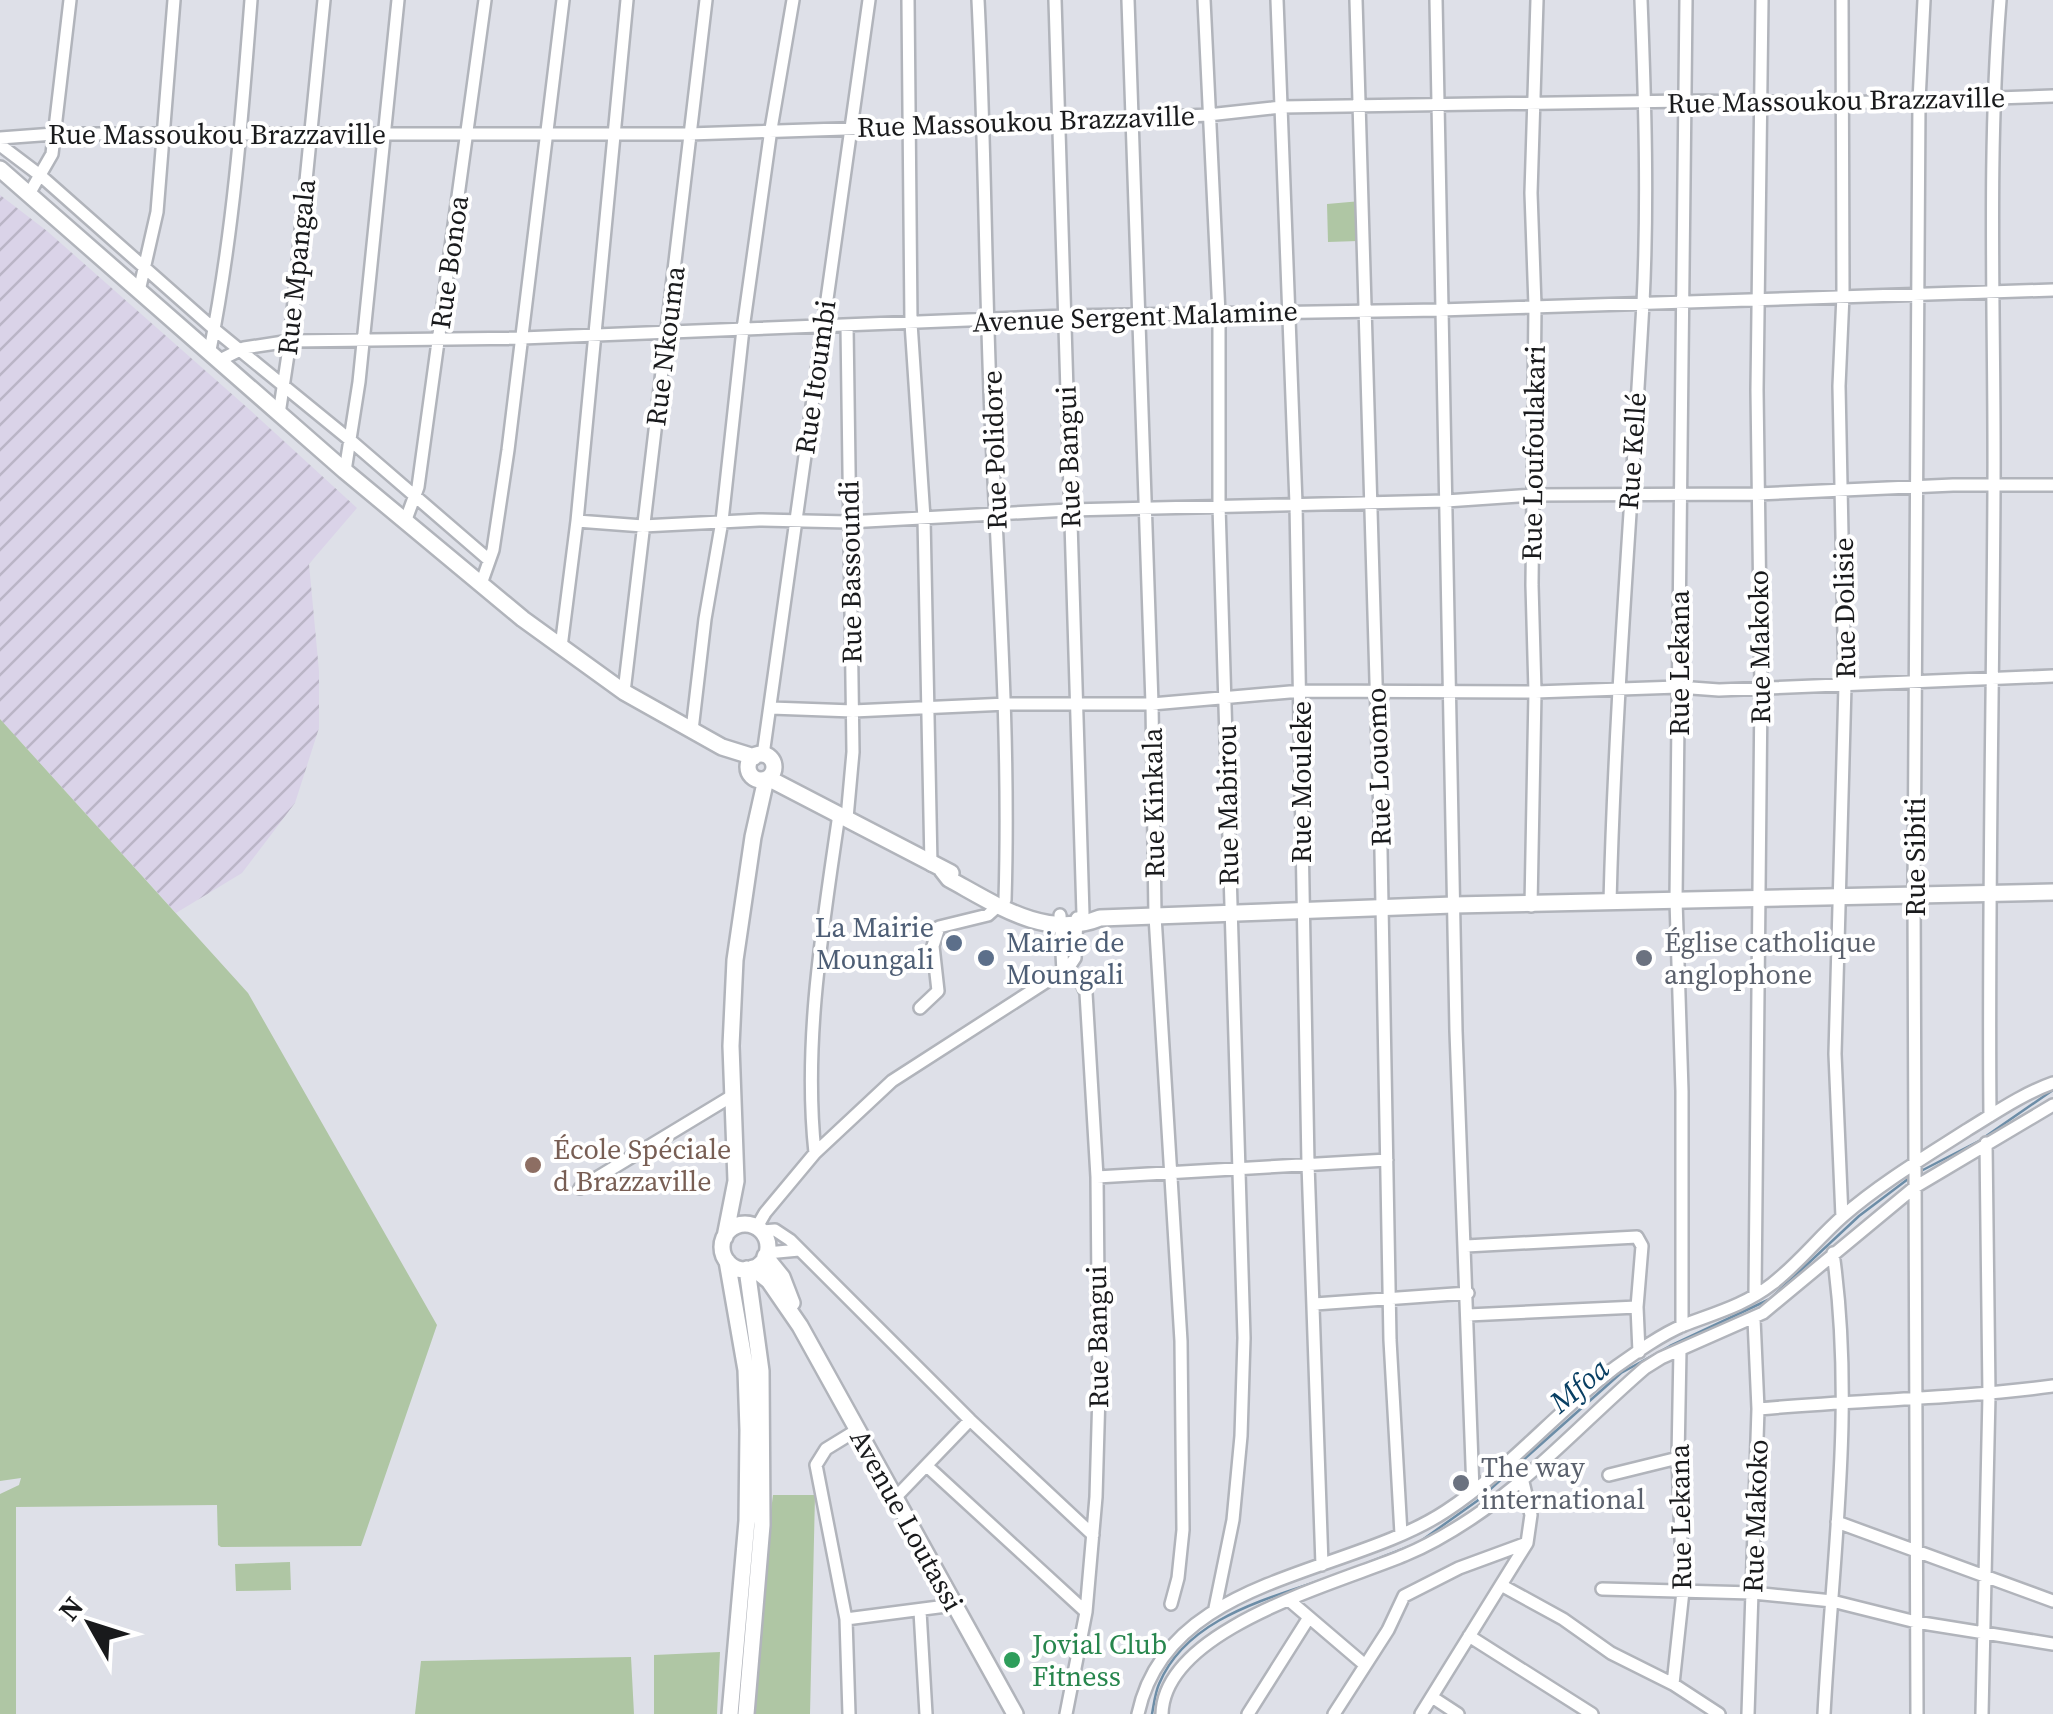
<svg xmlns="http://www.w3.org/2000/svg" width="2053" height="1714" font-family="'Source Serif 4',serif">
<defs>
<pattern id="industrial-furrows" width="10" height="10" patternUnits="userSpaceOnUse" patternTransform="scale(2.5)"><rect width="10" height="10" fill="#dad3e8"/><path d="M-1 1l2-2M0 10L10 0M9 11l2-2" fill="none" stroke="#bab5c6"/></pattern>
</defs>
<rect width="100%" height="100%" fill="#dee0e8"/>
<path fill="url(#industrial-furrows)" d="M0 195 47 231 250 410 357 508 309 564 319 671V728L295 803 242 873 176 913 0 719Z"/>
<path fill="#afc6a4" d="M1361 201V218L1357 220 1358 241 1328 242 1327 204Z
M0 719 248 993 437 1325 361 1546 221 1547 218 1545 217 1505 16 1507V1714H0V1494L19 1485 21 1478 0 1481Z
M773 1495H815L810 1714H745Z
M290 1562 291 1590 236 1591 235 1564Z
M720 1652 717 1714H654V1655Z
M631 1657 634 1714H415L421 1661Z"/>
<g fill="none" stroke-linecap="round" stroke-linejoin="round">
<path stroke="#6c8da7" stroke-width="2.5" d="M1919 1172 1979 1141 2053 1090
M1337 1575 1418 1543 1477 1501 1621 1373 1670 1346 1770 1299 1859 1216 1912 1176
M1152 1714C1154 1704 1155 1693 1159 1684 1186 1619 1264 1600 1324 1579"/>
<defs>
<path id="minor" d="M908 0 911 323 924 518 931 865
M978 0C985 139 985 277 991 416 998 578 1010 738 1005 900
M1055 0 1083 914
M1128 0 1152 704 1155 916 1181 1341 1183 1530 1178 1578 1171 1604
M1204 0 1219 314V506L1244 1338 1241 1436 1233 1520 1215 1608
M1277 0 1296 504 1308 1164 1322 1565
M1356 0 1381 851 1390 1340 1401 1534
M1436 0 1456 1031 1473 1491
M1842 0 1843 295 1839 386 1845 685 1835 1054 1842 1217
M0 138 54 134H689L1058 122 1208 115 1281 107 1686 101 1842 103 2053 96
M0 145 41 176 214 329 350 440 489 560
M29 194 52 154 70 0
M139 291 157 212 174 0
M210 350C233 235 242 117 251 0
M220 360 244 348 290 341 522 338 1065 316 1439 310 2053 290
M279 414 290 341 324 0
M345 471 359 382 398 0
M577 521 643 526 759 520 848 522 1069 510 1446 501 1533 495 1757 494 1953 485H2053
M405 522 418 487 485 0
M481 584 493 550 508 450 563 0
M561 647 577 521 627 0
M624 692 706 0
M771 708 853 711 1007 704H1152L1301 691 1535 692 1678 687 1719 690 2053 676
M692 730 705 619 722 521 743 329 771 129 793 0
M763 755 869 0
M847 818 853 752 847 326
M1610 902C1615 702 1632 503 1643 303 1648 203 1645 101 1641 0
M1531 906 1535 692 1532 585 1535 306 1531 193 1537 0
M1060 915 1063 972
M1060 974 1081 982 1086 993 1097 1177 1099 1392 1096 1497 1086 1612 1066 1714
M920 1008 938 991 933 946 939 927 988 915 998 906
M1990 1116C1988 906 1993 696 1994 486 1995 324 1987 161 2000 0
M815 1153C803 1041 823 925 839 814
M1097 1177 1387 1160
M580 1188 732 1096
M757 1227 765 1213 815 1153 892 1081 1069 967 1075 958 1077 918
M762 1231 775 1230 790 1240 970 1420 1093 1535
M1466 1246 1637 1237 1642 1246 1637 1307 1639 1352
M767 1253 799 1250
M1755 1294 1761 689 1757 390 1762 0
M1315 1304 1468 1293
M1468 1315 1637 1307
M1682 1326V1091L1676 900 1686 0
M1758 1409C1856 1400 1956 1399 2053 1386
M928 1467 1086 1612
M1609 1475 1678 1458
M895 1498 970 1420
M1837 1522 2053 1601
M1501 1585 1563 1619 1611 1653 1673 1684 1719 1714
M1602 1589 1753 1593 1832 1601 1916 1622 2053 1644
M1290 1601 1365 1665
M920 1611 926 1714
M846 1619 954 1605
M1469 1636 1592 1714
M1673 1684 1683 1591 1678 1458 1680 1350
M1432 1697 1458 1714
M849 1714 846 1619 816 1465 826 1449 857 1430
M1138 1714C1167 1576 1348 1576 1446 1511 1507 1471 1555 1413 1613 1369 1634 1354 1660 1335 1684 1325 1715 1313 1745 1305 1772 1284 1798 1264 1818 1238 1843 1216 1881 1183 1925 1157 1967 1130 1995 1113 2022 1094 2053 1083
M1162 1714C1164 1628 1339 1583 1405 1555 1429 1545 1451 1532 1472 1518 1535 1476 1588 1417 1645 1368L1661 1358 1763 1313 1915 1187 2053 1105
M1248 1714 1308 1619
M1334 1714 1388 1630 1404 1596 1459 1568 1527 1543
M1421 1714 1527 1543 1531 1515 1522 1478
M1748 1714 1758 1409 1754 1319
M1824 1714C1832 1560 1855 1407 1833 1253
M1917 1714 1914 893 1919 101 1924 0
M1982 1714 1989 1395 1986 1143"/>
<path id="major" d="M0 169 345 471 523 619 624 692 722 747 754 757
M748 767a13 13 0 1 1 26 0a13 13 0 1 1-26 0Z
M768 778 951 873
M942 870 949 879C995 904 1046 940 1100 918L1453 905 2053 892
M722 1247a23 23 0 1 1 46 0a23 23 0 1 1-46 0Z
M725 1237 736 1181 731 1046 735 960 753 837 766 779
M765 1256 782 1277 792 1303
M727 1261 746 1370 748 1430 747 1521 730 1714
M753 1268 769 1281 800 1326 1015 1714
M746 1714 762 1525 761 1371 747 1269"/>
</defs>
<use href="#minor" stroke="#b1b4bb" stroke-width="16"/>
<use href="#major" stroke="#b1b4bb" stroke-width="20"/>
<use href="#minor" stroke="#fff" stroke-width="11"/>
<use href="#major" stroke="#fff" stroke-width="15"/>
</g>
<g fill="#5c6f8a" stroke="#fff" stroke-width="4">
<circle cx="954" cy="943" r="10"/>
<circle cx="986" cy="958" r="10"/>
</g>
<g fill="#6b7280" stroke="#fff" stroke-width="4">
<circle cx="1644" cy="958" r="10"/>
<circle cx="1461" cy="1483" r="10"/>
</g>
<circle fill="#8d6e63" stroke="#fff" stroke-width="4" cx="533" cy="1165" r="10"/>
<circle fill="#2e9e5b" stroke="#fff" stroke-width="4" cx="1012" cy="1660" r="10"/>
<g text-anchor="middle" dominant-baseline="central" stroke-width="8" stroke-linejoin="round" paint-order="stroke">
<g font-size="28" fill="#191a1c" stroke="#fff">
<text transform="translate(1836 100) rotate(-1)">Rue Massoukou Brazzaville</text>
<text transform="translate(1026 121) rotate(-2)">Rue Massoukou Brazzaville</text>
<text x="217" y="134">Rue Massoukou Brazzaville</text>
<text transform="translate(449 262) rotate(-82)">Rue Bonoa</text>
<text transform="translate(296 267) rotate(-84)">Rue Mpangala</text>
<text transform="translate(1135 316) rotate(-2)">Avenue Sergent Malamine</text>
<text transform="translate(665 346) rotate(-83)">Rue Nkouma</text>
<text transform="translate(815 377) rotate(-82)">Rue Itoumbi</text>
<text transform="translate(994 450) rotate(-92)">Rue Polidore</text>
<text transform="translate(1632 451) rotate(-86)">Rue Kellé</text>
<text transform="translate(1533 453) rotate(-89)">Rue Loufoulakari</text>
<text transform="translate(1068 457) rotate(-92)">Rue Bangui</text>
<text transform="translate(850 572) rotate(-91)">Rue Bassoundi</text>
<text transform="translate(1844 608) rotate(-91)">Rue Dolisie</text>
<text transform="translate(1759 647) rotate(-91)">Rue Makoko</text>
<text transform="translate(1679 663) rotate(-90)">Rue Lekana</text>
<text transform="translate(1378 767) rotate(-92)">Rue Louomo</text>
<text transform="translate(1301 782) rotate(-90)">Rue Mouleke</text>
<text transform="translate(1153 803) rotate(-91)">Rue Kinkala</text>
<text transform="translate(1227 805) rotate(-91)">Rue Mabirou</text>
<text transform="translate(1915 857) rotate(-90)">Rue Sibiti</text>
<text transform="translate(1097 1337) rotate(-91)">Rue Bangui</text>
<text transform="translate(1755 1516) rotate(-88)">Rue Makoko</text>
<text transform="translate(1680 1517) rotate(-91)">Rue Lekana</text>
<text transform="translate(907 1520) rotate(61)">Avenue Loutassi</text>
</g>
<g font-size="28" fill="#4e5e75" stroke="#fff" text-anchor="end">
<text x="934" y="927">La Mairie<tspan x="934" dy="32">Moungali</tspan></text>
<text x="1006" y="942" text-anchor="start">Mairie de<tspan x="1006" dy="32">Moungali</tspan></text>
</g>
<g font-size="28" fill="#5b616d" stroke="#fff" text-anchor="start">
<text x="1664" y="942">Église catholique<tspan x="1664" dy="32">anglophone</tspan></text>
<text x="1481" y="1467">The way<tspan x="1481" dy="32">international</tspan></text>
</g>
<g font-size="28" fill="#785e54" stroke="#fff" text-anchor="start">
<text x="553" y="1149">École Spéciale<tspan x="553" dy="32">d Brazzaville</tspan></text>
</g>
<g font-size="28" fill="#27864d" stroke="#fff" text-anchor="start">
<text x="1032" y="1644">Jovial Club<tspan x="1032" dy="32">Fitness</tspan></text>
</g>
<g font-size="30" font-style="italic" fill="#083f63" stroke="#fff">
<text transform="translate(1579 1385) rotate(-40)">Mfoa</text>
</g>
</g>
<g transform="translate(90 1624) rotate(309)" stroke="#ffffff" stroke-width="8" paint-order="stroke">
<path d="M0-8L18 38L0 25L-18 38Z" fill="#191a1c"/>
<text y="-15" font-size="28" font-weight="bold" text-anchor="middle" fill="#191a1c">N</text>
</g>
</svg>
